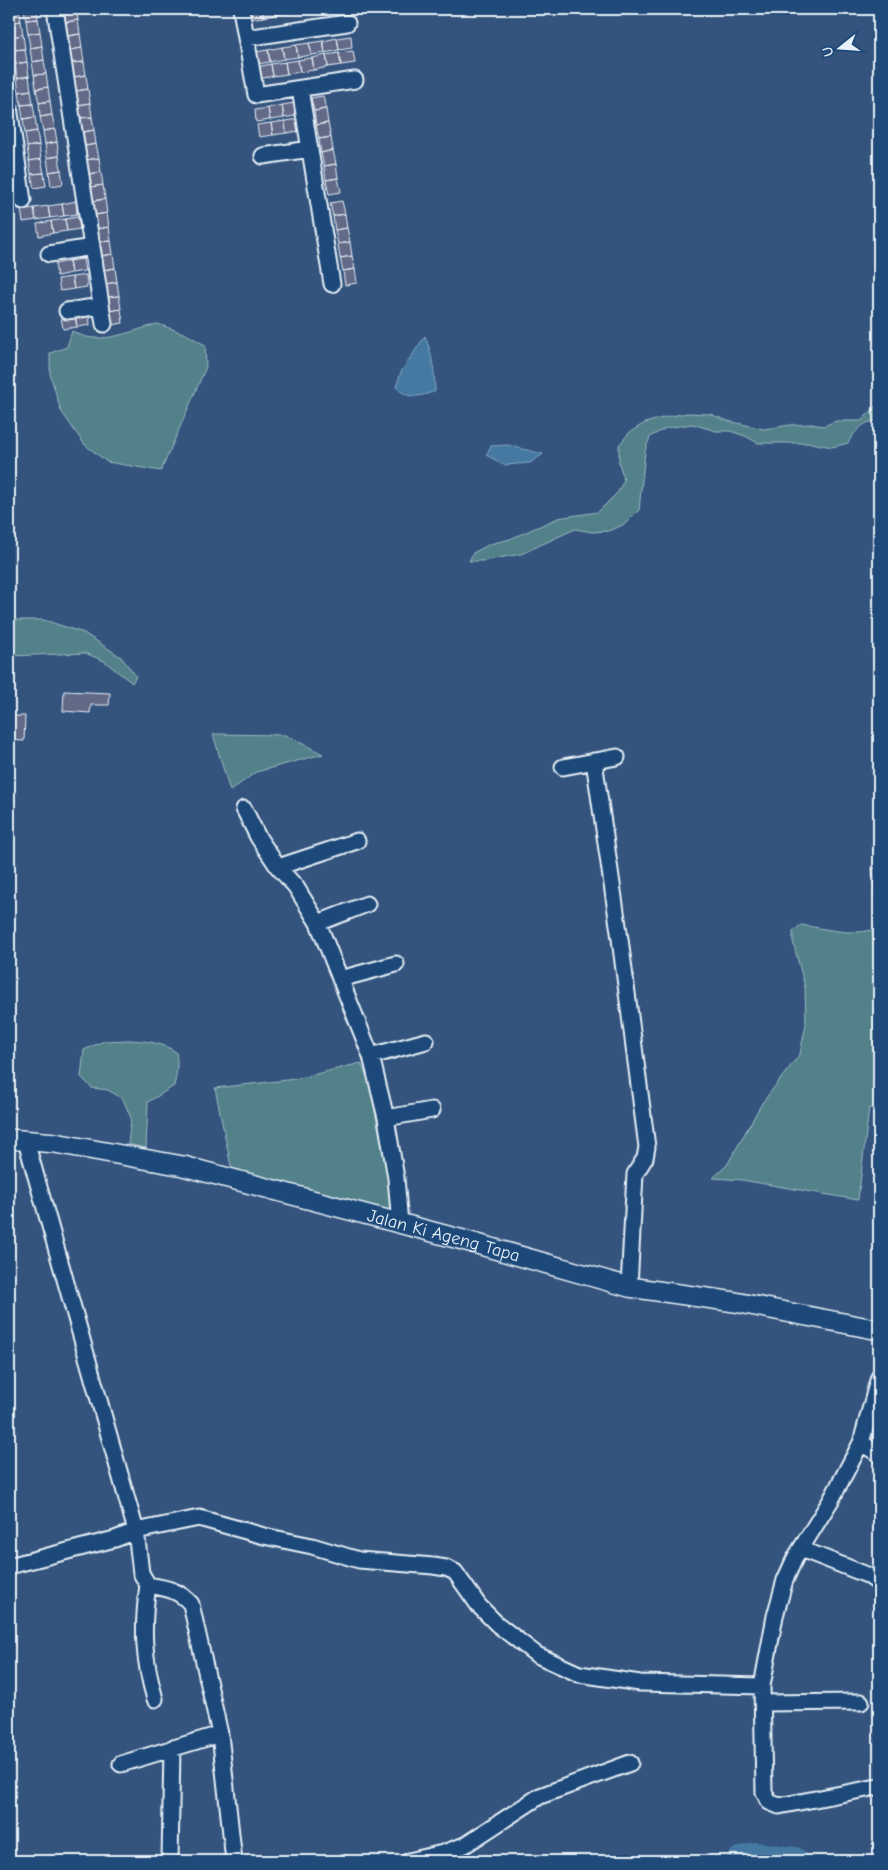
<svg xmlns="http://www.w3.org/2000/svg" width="888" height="1870" font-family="'Comic Neue',sans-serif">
<rect width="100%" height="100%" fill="#34547e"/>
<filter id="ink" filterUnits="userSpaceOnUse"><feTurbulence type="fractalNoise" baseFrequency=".02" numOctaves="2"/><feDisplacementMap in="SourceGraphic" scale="10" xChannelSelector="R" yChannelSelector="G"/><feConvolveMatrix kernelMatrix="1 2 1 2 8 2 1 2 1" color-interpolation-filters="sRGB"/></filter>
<g filter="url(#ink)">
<path fill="#52818a" stroke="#9db9c1" d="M158 324 186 334 205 345 206 367 161 471 107 462 84 444 61 411 50 374V353L67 347 72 331C76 333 82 336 87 337 109 342 137 329 158 324Z
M879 403V421C864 420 855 431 848 443L832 447 811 443H758L745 436 730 431H716L692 424 666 428 650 437 645 451 639 510 625 524 609 531 592 532 575 529 521 554 482 561H469L473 553 490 544 510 539 558 518 598 512 618 492 624 480 619 463V445L630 432 645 423 666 417 687 413 710 414 728 421 764 429 790 425 811 424 824 426 836 421H861Z
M9 620H44L84 633 121 657 136 676 132 683 104 661 85 653 9 656Z
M213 734 285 735 323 754 256 772 230 791Z
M801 925C823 928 850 936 872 930L874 947 879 949V1108H869L858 1200 742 1180 713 1178 727 1165 762 1103 800 1054 806 1024 805 987 793 942V931Z
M129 1040C146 1041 161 1042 176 1052 178 1064 177 1074 174 1086L148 1102 146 1148 128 1144 131 1118 123 1099 108 1090 92 1088 81 1077 84 1050 104 1041Z
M361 1063 369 1081 389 1182 393 1214 232 1171 215 1088 296 1079Z"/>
<path fill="#4479a1" stroke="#86a9c4" d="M425 336C432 354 435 371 435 391 420 397 408 400 396 387L401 372Z
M507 445 543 454 530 463 505 465 486 455 491 446Z"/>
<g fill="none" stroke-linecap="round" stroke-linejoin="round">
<path stroke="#4479a1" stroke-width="28" d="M741 1861 755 1856 794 1861"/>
</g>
<path fill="#646b87" stroke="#e8f1f8" d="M9 9H19L21 21 9 23Z
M24 9H37L38 19 26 20Z
M64 9H76L78 20 66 22Z
M247 9H262L263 17 249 19Z
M262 9H276L277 15 263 17Z
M276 9H290V12L277 15Z
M38 19 40 32 28 34 26 20Z
M78 20 80 34 68 36 66 22Z
M21 21 23 35 11 37 9 23Z
M40 32 42 46 30 48 28 34Z
M80 34 82 48 70 50 68 36Z
M23 35 25 49 13 50 11 37Z
M351 36 352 48 339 50 337 38Z
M337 38 339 50 325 53 323 41Z
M323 41 325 53 312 55 309 43Z
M309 43 312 55 298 57 296 45Z
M296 45 298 57 284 59 282 47Z
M42 46 44 60 32 62 30 48Z
M282 47 284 59 270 62 268 50Z
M82 48 84 62 72 63 70 50Z
M25 49 27 62 15 64 13 50Z
M268 50 270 62 257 64 255 52Z
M353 51 355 63 341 65 339 53Z
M339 53 341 65 328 67 326 55Z
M326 55 328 67 314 70 312 58Z
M312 58 314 70 300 72 298 60Z
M44 60 46 74 34 75 32 62Z
M298 60 300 72 287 74 285 62Z
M27 62 29 76 17 78 15 64Z
M84 62 86 75 74 77 72 63Z
M285 62 287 74 273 76 271 64Z
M271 64 273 76 259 79 257 67Z
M46 74 48 87 36 89 34 75Z
M86 75 88 89 76 91 74 77Z
M29 76 31 90 19 92 17 78Z
M48 87 50 101 39 103 36 89Z
M88 89 90 103 78 105 76 91Z
M31 90 33 104 21 105 19 92Z
M323 96 326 109 314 111 311 98Z
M50 101 52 115 40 117 39 103Z
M90 103 92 117 80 118 78 105Z
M295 103 298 115 284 118 282 105Z
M33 104 35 117 23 119 21 105Z
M282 105 284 118 270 120 268 108Z
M268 108 270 120 256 122 255 110Z
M326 109 328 123 316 125 314 111Z
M52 115 55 129 43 131 40 117Z
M35 117 37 131 25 133 23 119Z
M92 117 94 130 83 132 80 118Z
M298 119 300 131 286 133 285 121Z
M285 121 286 133 273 135 271 123Z
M271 123 273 135 259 137 257 125Z
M328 123 331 137 319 139 316 125Z
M55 129 57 142 45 144 43 131Z
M94 130 96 144 85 146 83 132Z
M37 131 39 145 27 147 25 133Z
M331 137 333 150 321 153 319 139Z
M57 142 59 156 47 158 45 144Z
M96 144 99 158 86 160 85 146Z
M39 145 41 159 29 161 27 147Z
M333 150 336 164 324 166 321 153Z
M59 156 61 170 49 172 47 158Z
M99 158 101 172 89 174 86 160Z
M41 159 44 173 31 174 29 161Z
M336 164 338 178 326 180 324 166Z
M61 170 63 184 51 186 49 172Z
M101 172 103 185 91 187 89 174Z
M44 173 46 186 34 188 31 174Z
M338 178 341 192 329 194 326 180Z
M103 185 105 199 93 201 91 187Z
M105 199 107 213 95 215 93 201Z
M76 201 77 214 64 216 62 204Z
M342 201 345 214 333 216 330 203Z
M62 204 64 216 50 218 48 206Z
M48 206 50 218 36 220 34 208Z
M34 208 36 220 23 222 21 210Z
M107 213 109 227 97 229 95 215Z
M345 214 347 228 335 230 333 216Z
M78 217 80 229 67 231 65 219Z
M65 219 67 231 53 233 51 221Z
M51 221 53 233 39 236 37 224Z
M109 227 111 241 99 242 97 229Z
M347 228 350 242 338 244 335 230Z
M111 241 113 254 101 256 99 242Z
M350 242 352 256 340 258 338 244Z
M113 254 115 268 103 270 101 256Z
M352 256 355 269 343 271 340 258Z
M83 259 85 271 71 273 69 261Z
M69 261 71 273 57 276 55 264Z
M115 268 117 282 105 284 103 270Z
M355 269 357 283 345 285 343 271Z
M86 275 87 287 74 289 72 277Z
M72 277 74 289 60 291 58 279Z
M117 282 119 296 107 297 105 284Z
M119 296 121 309 109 311 107 297Z
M121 309 123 323 112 325 109 311Z
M89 313 90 325 77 327 75 315Z
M75 315 77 327 63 329 61 317Z
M64 691 110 693 109 705H91L90 713 63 711Z
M9 716H25L24 741 9 740Z
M879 867V887H874L872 868Z
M874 889H879V937Z"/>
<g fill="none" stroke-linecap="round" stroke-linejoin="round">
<defs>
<path id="minor" d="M55 9 104 324
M241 9 256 95 355 80
M246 38 347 23
M300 89 332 284
M9 107 23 201
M263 156 310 149
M49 254 92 247
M67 311 101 306
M594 761 620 939 647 1147 645 1158 635 1174 629 1287
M563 767 617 757
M244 809 258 837 278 867 296 887 318 923 371 1056 386 1118 396 1178 400 1224
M278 867 357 841
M318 923 367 904
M340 979 396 964
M371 1056 426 1041
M386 1118 432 1110
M26 1141 136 1531 141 1573 148 1585C166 1588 179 1590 191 1604L220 1734 234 1861
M879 1377 861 1443 831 1500 795 1558 785 1580 775 1616 762 1686 764 1792 769 1802 779 1806 877 1787 879 1789
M861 1443 879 1454
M801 1549 867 1575 879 1583
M9 1566 115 1539 136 1531 199 1518 264 1536 312 1546 359 1560 433 1566 446 1568 455 1572 479 1606 497 1624 537 1655 579 1674 640 1683 762 1686
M148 1585C142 1627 143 1658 155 1699
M763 1703 861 1702
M121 1764 220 1734
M170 1861 172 1748
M409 1861 443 1853 465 1845 540 1796 630 1763"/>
<g id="tertiary">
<path id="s1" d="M9 1139 55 1143 183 1166 463 1240 629 1287 735 1302 879 1330"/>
</g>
</defs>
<use href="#minor" stroke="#e8f1f8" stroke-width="19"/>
<use href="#tertiary" stroke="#e8f1f8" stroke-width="22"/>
<use href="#minor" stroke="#1f4a7a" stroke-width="15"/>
<use href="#tertiary" stroke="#1f4a7a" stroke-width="19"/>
</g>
</g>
<g text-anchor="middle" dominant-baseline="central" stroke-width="5" stroke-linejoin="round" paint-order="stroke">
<g font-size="18" fill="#e8f1f8" stroke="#1f4a7a">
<text stroke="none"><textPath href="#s1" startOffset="446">Jalan Ki Ageng Tapa</textPath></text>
</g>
</g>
<rect width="888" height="1870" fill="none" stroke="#1f4a7a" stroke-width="30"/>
<rect x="15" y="15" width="858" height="1840" fill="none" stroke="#e8f1f8" stroke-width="2" filter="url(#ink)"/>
<g transform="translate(840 48) rotate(253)" stroke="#1f4a7a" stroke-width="4" paint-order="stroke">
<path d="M0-4L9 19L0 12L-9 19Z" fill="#e8f1f8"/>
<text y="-8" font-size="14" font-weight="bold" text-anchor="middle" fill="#e8f1f8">U</text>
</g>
</svg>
